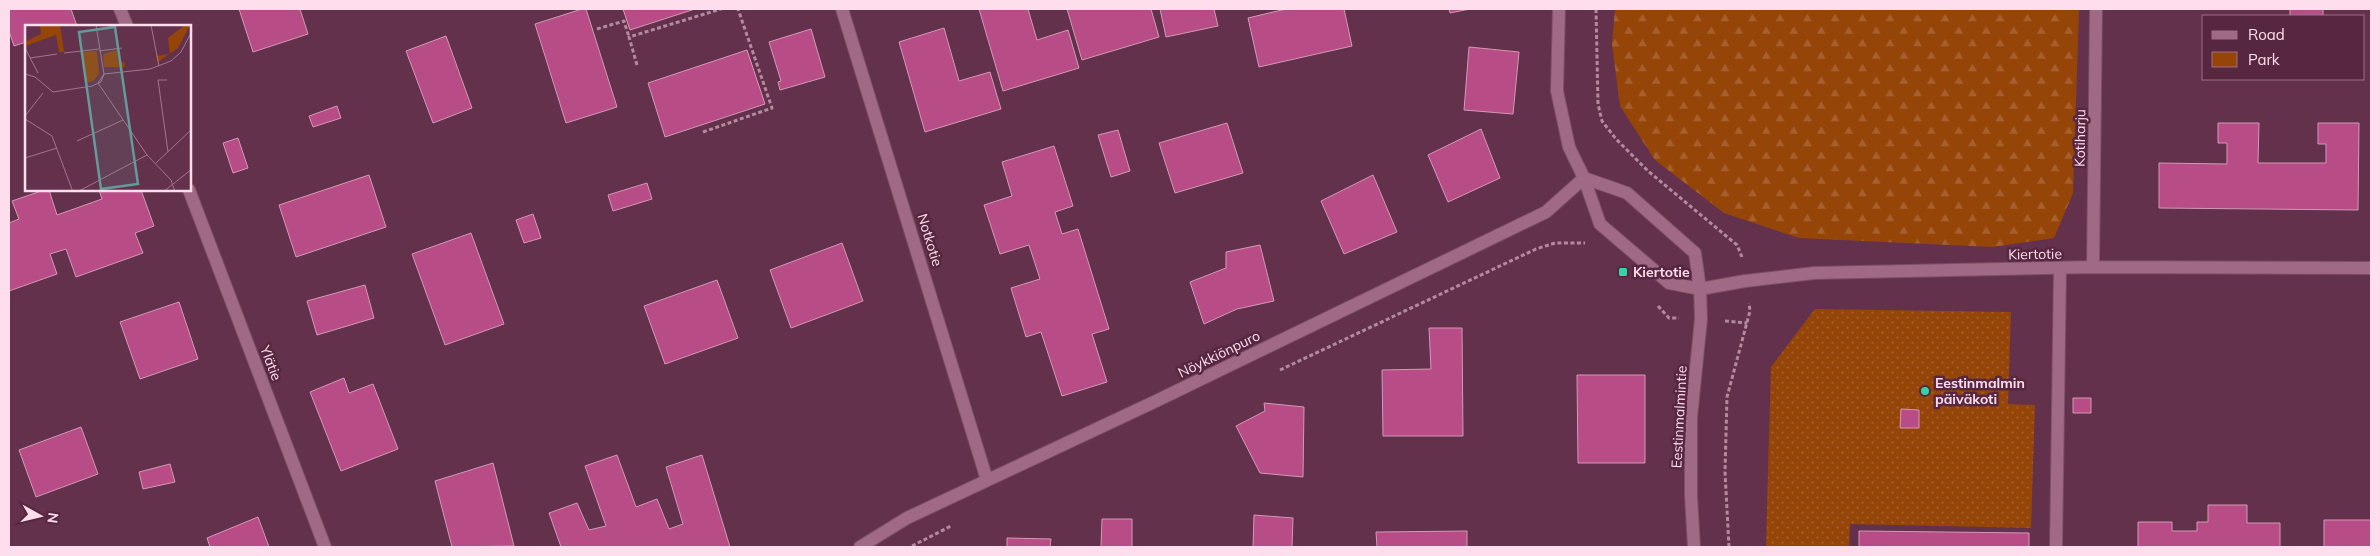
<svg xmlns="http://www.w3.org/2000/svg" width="2380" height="556" font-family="Mulish,sans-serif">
<defs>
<pattern id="green-dots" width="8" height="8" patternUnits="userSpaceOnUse" patternTransform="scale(1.25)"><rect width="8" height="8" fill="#964509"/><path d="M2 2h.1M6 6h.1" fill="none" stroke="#a65f2d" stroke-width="1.8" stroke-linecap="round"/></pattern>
<pattern id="forest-firs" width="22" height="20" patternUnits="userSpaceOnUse" patternTransform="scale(1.25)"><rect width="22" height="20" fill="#964509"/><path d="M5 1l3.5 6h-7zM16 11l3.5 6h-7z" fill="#a65f2d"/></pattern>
</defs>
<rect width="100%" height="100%" fill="#63314b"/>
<path fill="url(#green-dots)" d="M1815 309 2011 312 2008 404 2035 405 2031 528 1850 524 1849 547H1766L1771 367Z"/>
<path fill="url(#forest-firs)" d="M1615 9H2079L2073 193 2054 238 1992 247 1799 238 1724 213 1655 160 1620 106 1612 44Z"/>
<path fill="#b74c87" stroke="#d499b5" d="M9 9H71L77 26H26V42L14 46 9 31Z
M239 9H300L308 34 253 52Z
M582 9H586L617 107 566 123 535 24Z
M623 9H695L630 30Z
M979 9H1028L1037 40 1068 30 1079 68 1003 91Z
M1067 9H1151L1159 37 1082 60Z
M1160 9H1214L1218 26 1166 37Z
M1286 9H1344L1352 46 1259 67 1248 18Z
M1449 9H1470L1450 13Z
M2290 9H2323V16H2290Z
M944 28 959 81 990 72 1001 109 925 132 899 42Z
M811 29 825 77 780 90 778 82 781 81 769 42Z
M446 36 472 108 433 123 406 51Z
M1469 47 1519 52 1513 114 1464 110Z
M747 50 765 104 665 137 648 83Z
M337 106 341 118 313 127 309 116Z
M1227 123 1243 173 1175 193 1159 143Z
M2218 123H2259L2258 163H2326V144H2318V123H2359L2358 210 2159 208V163L2227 164V143H2218Z
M1481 129 1500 178 1448 202 1428 155Z
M1118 130 1130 171 1111 177 1098 135Z
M238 138 248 168 233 173 223 143Z
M1054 146 1073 206 1055 212 1062 234 1078 229 1109 329 1092 334 1107 382 1062 396 1041 332 1026 337 1011 288 1040 279 1029 245 1000 254 984 205 1012 196 1002 162Z
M369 175 386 227 296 257 279 205Z
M1373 175 1397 232 1344 254 1321 201Z
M647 183 652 199 613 211 608 195Z
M44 190H49L57 215 102 199 99 190H141L154 226 135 233 143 253 76 277 66 249 50 254 57 274 9 291V223L19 219 12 201Z
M533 214 541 238 524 243 516 220Z
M471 233 504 324 445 345 412 254Z
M842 243 863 301 791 328 770 270Z
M1260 245 1274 301 1237 309 1204 324 1190 282 1226 268V252Z
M717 280 738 338 665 364 644 306Z
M365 285 374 318 317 335 307 301Z
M179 302 198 359 140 379 120 322Z
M1429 328H1462L1463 436H1383L1382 370 1431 369Z
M1577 375H1645V463H1578Z
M344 378 349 393 373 384 398 449 341 471 310 392Z
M2073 398H2091V413H2073Z
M1264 403 1304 407 1303 477 1260 473 1236 426 1265 411Z
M1901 409 1919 410V428H1900Z
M81 427 98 474 36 497 19 450Z
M617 455 636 507 657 499 669 529 683 524 666 467 702 455 730 547H561L549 513 577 503 589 530 606 526 585 466Z
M493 463 514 546 452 547 435 481Z
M170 464 175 482 143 489 139 472Z
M2208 505H2247V523H2280V547H2138V522H2172V531H2197V522H2208Z
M1254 515 1293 518 1292 547H1253Z
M258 517 269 547H210L207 538Z
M1102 519H1132V547H1101Z
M2324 520H2371V547H2324Z
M1467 531V547H1377L1376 532Z
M1859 531 2029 533V547H1859Z
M1007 538 1051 539 1050 547H1007Z"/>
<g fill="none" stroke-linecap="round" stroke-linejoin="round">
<defs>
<path id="lane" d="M2056 547 2060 268"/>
<path id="street" d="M120 9 127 26
M842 9 987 480
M189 190 325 547
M2093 267 2096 9
M1700 289 1745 281 1814 273 2093 267 2371 268"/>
<path id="secondary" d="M1559 9 1557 91 1569 147 1584 178 1600 224 1669 283 1700 289
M1584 178 1627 193 1695 253 1700 289 1701 319 1691 418V496L1694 547
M860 547 907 518 1154 402 1546 212 1584 178"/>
</defs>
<use href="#lane" stroke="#7a4f65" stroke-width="14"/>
<use href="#street" stroke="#7a4f65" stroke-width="14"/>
<use href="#secondary" stroke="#7a4f65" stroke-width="14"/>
<path stroke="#b38a9e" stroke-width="3" stroke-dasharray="4 2.5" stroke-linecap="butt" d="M1596 9 1598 104 1602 121 1616 139 1648 171 1737 245 1742 257
M597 29 624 21 629 37
M637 65 629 37 721 9
M703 132 772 108 738 9
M1658 306 1669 318H1679
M1725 321 1747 323
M1280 370 1536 249 1555 243H1585
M912 546 951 526
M1729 547 1725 472 1727 397 1750 311 1749 303"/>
<use href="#lane" stroke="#a06984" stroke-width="12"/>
<use href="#street" stroke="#a06984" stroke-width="12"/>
<use href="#secondary" stroke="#a06984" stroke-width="12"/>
</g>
<g fill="#35d4a7" stroke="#572740" stroke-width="2">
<rect x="1618" y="267" width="10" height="10" rx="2.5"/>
<circle cx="1925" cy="391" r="5"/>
</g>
<g text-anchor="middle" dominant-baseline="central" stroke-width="5" stroke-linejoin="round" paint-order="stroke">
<g font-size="14" fill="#fedeec" stroke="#572740">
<text transform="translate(2080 138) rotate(-89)">Kotiharju</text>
<text transform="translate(930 240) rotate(73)">Notkotie</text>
<text transform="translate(2035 254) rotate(-1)">Kiertotie</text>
<text transform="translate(1219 354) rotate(-26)">Nöykkiönpuro</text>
<text transform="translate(271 363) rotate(69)">Ylätie</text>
<text transform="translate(1679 417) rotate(-87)">Eestinmalmintie</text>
</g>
<g font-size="14" font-weight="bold" fill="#fedeec" stroke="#572740" text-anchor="start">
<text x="1633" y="272">Kiertotie</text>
<text x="1935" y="383">Eestinmalmin<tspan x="1935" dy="16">päiväkoti</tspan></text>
</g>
</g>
<g transform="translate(25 25)">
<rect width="166" height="166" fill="#63314b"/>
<path d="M92 25 93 37H99L100 42H79L78 29Z" fill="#964509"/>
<path d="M15 0H35L39 27H34L31 10 0 21V17L16 9ZM160 0H165L153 23 133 37 131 31 145 29 143 13ZM72 26 74 49 68 56 60 58 56 27Z" fill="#964509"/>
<path fill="none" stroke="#a1768b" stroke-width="1" d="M71 0 79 49M126 0 134 41M0 23 13 48M74 26 97 23M39 28 74 24M5 33 32 29M0 49 10 52 28 67 67 61 76 57 79 49M142 55H133L143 127M73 58 122 130 146 155 150 167M73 58 79 49 125 44 146 36 156 27 167 6M0 91 18 68M0 94 27 111 48 167M52 116 98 95M0 133 32 123M131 138 167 104M52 167 122 130M138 167 167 144"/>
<path fill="#639a9a" fill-opacity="0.15" stroke="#639a9a" stroke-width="2.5" d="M90 2 113 159 76 164 54 7Z"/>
<rect width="166" height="166" fill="none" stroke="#fedeec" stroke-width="2.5"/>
</g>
<rect width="2380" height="556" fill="none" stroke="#fedeec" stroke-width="20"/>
<rect x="2202" y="15" width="162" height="65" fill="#572740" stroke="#9a7085"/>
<rect x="2212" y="31" width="25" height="8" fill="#a06984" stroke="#9a7085"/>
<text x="2248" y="40" font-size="15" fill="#fedeec">Road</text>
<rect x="2212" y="52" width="25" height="15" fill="#964509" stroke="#9a7085"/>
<text x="2248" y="65" font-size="15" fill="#fedeec">Park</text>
<g transform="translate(40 516) rotate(98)" stroke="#572740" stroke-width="4" paint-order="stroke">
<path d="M0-4L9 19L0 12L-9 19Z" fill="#fedeec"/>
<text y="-8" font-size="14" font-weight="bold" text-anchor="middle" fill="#fedeec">N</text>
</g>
</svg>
